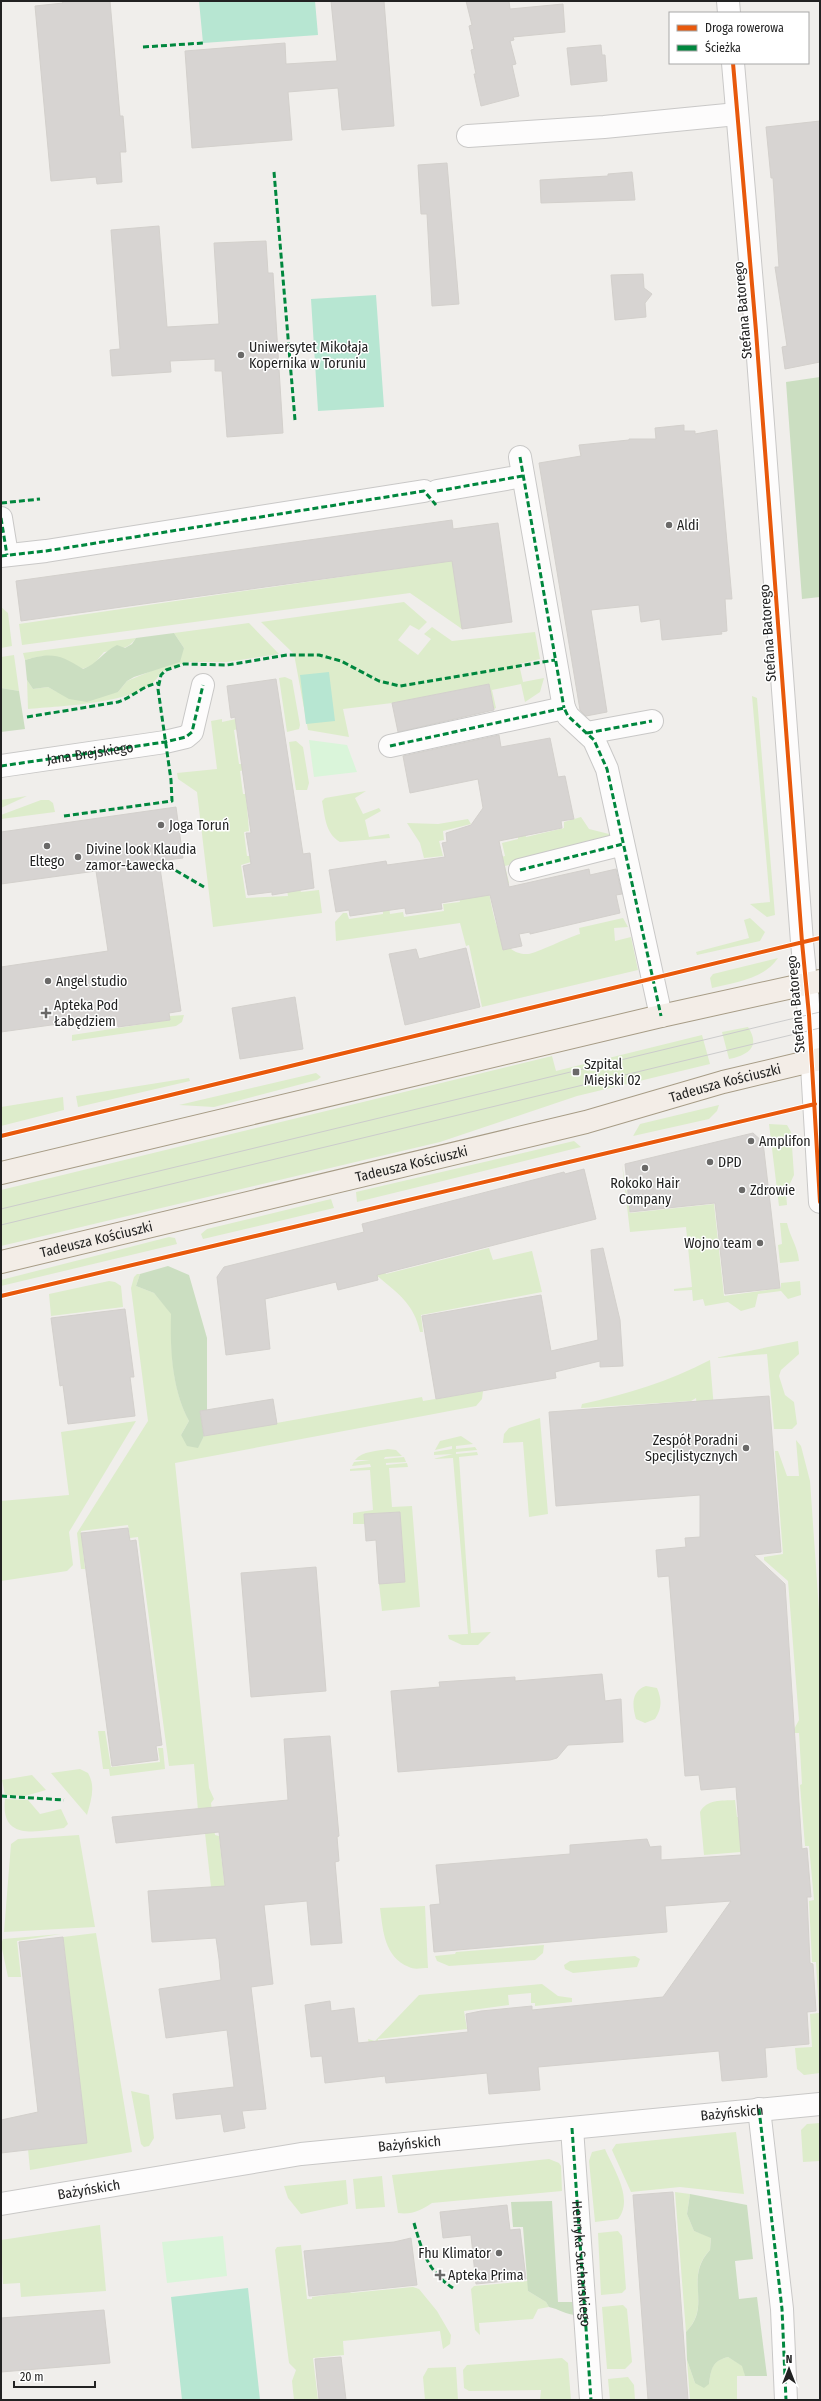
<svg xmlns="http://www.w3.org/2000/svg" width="821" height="2401" font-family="'Fira Sans Condensed',sans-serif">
<rect width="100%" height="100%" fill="#f0eeeb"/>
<path fill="#ddeccb" d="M457 560V592L462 629 410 593 22 645 19 624Z
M404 602 427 622 419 630 410 625 398 640 418 655 431 639 424 634 432 627 452 641 535 632 540 659 519 664 523 682 544 678 540 692 525 702 521 684 492 690 496 708 494 709 489 684 392 703 343 709 349 737 308 730 294 654 261 622Z
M1 607 8 613 12 646 1 648Z
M249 623 279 654 227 662H185L160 673C148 704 58 706 28 709L27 680 33 689 48 687 57 692H118L127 681 156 669 184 648 174 633Z
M136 638C128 650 116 650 104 652L93 665 82 669C63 656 48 653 25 660L23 653Z
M14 655 19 691 1 688V657Z
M285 677 292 680 300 725 299 729 287 732 279 678Z
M752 696 757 698 775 915 767 917 750 904 770 902Z
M222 719V722L236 719 238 729 234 730 239 764H244L245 770 240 771 243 794H246L249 831 244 832 247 856H250L251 862 241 865 246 898 288 896 287 890 299 888 301 892 319 890 322 913 213 927 197 792 178 779 177 773 217 769 211 721Z
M296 741 303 747 309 783 307 790H296L289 742Z
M366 791 355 798 363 814 379 808 381 811 365 820 369 837 389 834 390 838 340 842C325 833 325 816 322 801L325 798Z
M27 796 1 808V800Z
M41 800H49L53 803 55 812 1 819V815Z
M581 817 589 829 609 834 612 840 505 866 509 883 488 888C493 910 497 956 528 954 537 953 566 938 580 934L579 928 623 918 628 927 614 928 615 941 631 937 638 970 482 1007 469 945 466 946 460 923 336 941 335 922 343 913H347L349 919 383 914V908L389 906 390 914 403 912 404 917 444 911 443 904 460 902 453 876 488 860 505 856 502 843 518 839V833H525L526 837 564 828V822Z
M468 819 471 824 443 831 444 840 439 841 443 856 424 858 420 843 407 823 438 824Z
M750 918 765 932 760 941 697 955 696 952 749 938 744 920Z
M778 958C763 980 735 982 712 988L710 978 713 974Z
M184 1015 182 1022 176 1026 72 1041V1035L170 1020V1016Z
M748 1027C761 1047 748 1055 729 1059L722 1032Z
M702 1035 710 1064 577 1096 440 1142 1 1246V1190L552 1056 556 1071Z
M316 1073 321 1077 317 1080 214 1107 179 1105Z
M189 1078 190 1081 78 1107 76 1096Z
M63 1097 64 1110 1 1126V1107Z
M719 1105 717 1111 709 1119 633 1136 640 1124Z
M769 1124 787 1125 791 1132 794 1175 786 1192 787 1205 779 1206Z
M574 1141 581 1147 357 1202 356 1192Z
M622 1164 630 1213 714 1204 724 1296 781 1288V1283L800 1281 801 1295 788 1299 781 1291 758 1294 755 1307 741 1311 728 1302 705 1306 703 1299 693 1301 692 1290 674 1291V1289L692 1287 686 1227 630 1232Z
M331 1199 334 1208 203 1239 201 1234 207 1229Z
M780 1223H787C790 1237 798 1247 799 1261L780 1263 778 1245 782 1244Z
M169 1237 175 1238 177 1244 1 1286V1280Z
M489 1248 493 1260 532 1251 542 1292 421 1315 423 1332H420C414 1303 397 1293 375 1274L384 1268 386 1274Z
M137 1274H140L136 1286 154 1293 172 1314C170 1350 172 1389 189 1421L181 1435 198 1447 204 1436 422 1397 423 1401 483 1391 482 1399 476 1406 175 1463 209 1788 214 1799 211 1803 215 1835 219 1836 227 1909 211 1887 205 1833 200 1834 194 1764 169 1766 138 1537 130 1538 128 1525 81 1531 85 1569H81L77 1533 148 1421 131 1288 134 1277Z
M109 1281 115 1282 121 1286 123 1307 51 1316 49 1294Z
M798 1341 799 1354 781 1370 779 1376 785 1395 794 1402 797 1424 792 1429H774L767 1354 715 1358Z
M710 1360 718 1458 701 1460 696 1398 691 1401 581 1408 582 1404C627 1394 668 1382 710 1360Z
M540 1418 548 1514 529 1517 523 1442 503 1443 504 1434 509 1428Z
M136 1421 69 1532 73 1565 67 1571 1 1581V1501L69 1495 61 1432Z
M461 1436 473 1444 456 1446V1449L475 1447 477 1450 456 1452V1454L477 1452 478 1455 459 1457 471 1633 491 1632 478 1645H462L449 1639 448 1635 468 1634 453 1458 433 1459 453 1454 434 1455V1452L452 1449V1446L435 1450 440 1441Z
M796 1440 801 1446 810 1481 820 1625V2073L804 2075 797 2069 795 2048 812 2047 810 2014 819 2013 816 1962H812L809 1901 814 1900 809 1846H805L800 1785 802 1784 799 1733H792L799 1720 788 1581 764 1560V1557L783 1554 775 1451H778L787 1476H799Z
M388 1449 396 1450 402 1456 385 1457 384 1459 404 1457 406 1462 386 1463V1465L407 1463 408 1467 389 1468 392 1507 412 1506 420 1607 382 1611 379 1584 405 1582 400 1512 365 1514V1524H353V1513L373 1510 370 1470 350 1471V1469L371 1467 370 1464 352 1466 354 1462 370 1460H355C362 1451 378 1451 388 1449Z
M646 1686 657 1688C662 1700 662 1708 655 1719L645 1723 636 1719C632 1706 631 1691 646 1686Z
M98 1731H105L111 1767 160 1762 158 1748H163L165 1769 110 1776 109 1769H103Z
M80 1769 88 1773C96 1787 91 1800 87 1815L51 1773Z
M32 1775 46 1790 25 1796 5 1795 2 1780Z
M5 1799 28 1800 40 1814 61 1809 68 1824 64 1828C38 1831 0 1842 5 1799Z
M735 1800 737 1817 750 1816 753 1851 704 1855 700 1812C707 1799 721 1801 735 1800Z
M79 1835 95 1927 4 1932 11 1844 18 1839Z
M425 1906 428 1968C422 1968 414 1970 409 1967 384 1957 383 1930 380 1908Z
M96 1933 132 2152 30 2170 25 2118 87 2143 63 1937Z
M61 1934 17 1941 21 1977H8L1 1944 3 1939Z
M544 1945 543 1953 535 1960 449 1966 437 1961 435 1956 455 1954 456 1952Z
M635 1956 640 1959 637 1967 573 1973 565 1969 564 1965 570 1961Z
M542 1984 558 1996 572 1998V2002L535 2006V2003H531V1993L508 1995 509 2005 464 2011 467 2029 378 2039 383 2078 372 2058 368 2039 375 2041 419 1995Z
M131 2091 149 2095 154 2138 149 2146 144 2147 141 2144Z
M820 2123V2161L803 2162 801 2130 807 2124Z
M736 2132 744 2194 680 2187 631 2192 612 2150 616 2144Z
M605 2149C614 2170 634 2199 618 2219L595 2222 589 2161 592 2152Z
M549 2159 559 2163 561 2166 562 2191 432 2203C421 2210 412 2215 398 2213L392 2175Z
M382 2176 385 2207 356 2209 353 2179Z
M346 2180 348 2204 301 2214 288 2198 284 2186Z
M675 2192 690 2194 687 2214 694 2231 711 2237 710 2250C683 2278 713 2304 686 2332Z
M100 2225 106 2291 21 2297 20 2283 3 2284 1 2240Z
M618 2231 622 2236 626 2289 622 2293 601 2295 598 2233Z
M301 2245 307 2299H312V2297L350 2292 351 2293 413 2287 419 2289 437 2311 451 2335 450 2344 443 2349 440 2331 343 2341 344 2355 313 2358 318 2400H294L292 2381 296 2370 289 2363 275 2250 277 2247Z
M528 2281V2291L546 2302 549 2307 538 2309 533 2319 479 2323 480 2335 475 2330 471 2289 474 2286Z
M623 2305 627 2309 632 2362 625 2369H607L602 2307Z
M728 2357 743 2366 745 2376H737V2400H690L687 2360 695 2383 709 2384C711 2368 712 2361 728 2357Z
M562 2358 568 2363 571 2400H540L541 2390 469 2391 464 2388 463 2370 467 2365Z
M456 2367 458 2400H425L423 2377 428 2368Z
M628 2377 634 2385 635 2400H610L608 2379Z"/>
<path fill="#cbdec1" d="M820 377V597L802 599 786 382Z
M174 633 184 648 180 662 134 677 127 681 118 692 87 702 69 699 48 687 33 689 27 680 25 660C51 652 60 654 83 669 97 664 103 652 117 645L125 648 132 644 136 638Z
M1 688 19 691 25 729 1 732Z
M168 1266 189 1275 207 1338V1410L200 1411 204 1436 198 1448 187 1446 181 1435 189 1421C172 1389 170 1350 171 1314L154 1293 136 1286 140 1274Z
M690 2194 747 2205 753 2259 735 2261 739 2299 757 2297 767 2376H745L742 2366 728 2357C712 2361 711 2369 709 2384L704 2388 695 2383 687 2360 686 2332C713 2305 683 2279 710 2250L711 2238 694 2231 687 2214Z
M552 2201 558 2302H576L577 2315C566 2315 559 2309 549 2307L546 2302 528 2291 523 2227H513L511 2202Z"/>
<path fill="#daf5da" d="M309 740 347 745 357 772 314 777Z
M223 2236 227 2276 167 2283 162 2242Z"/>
<path fill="#b7e6d2" d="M199 1H315L318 35 203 43Z
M376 295 384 407 318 411 311 299Z
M329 672 335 721 306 724 300 675Z
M248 2288 260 2400H182L171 2297Z"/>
<path fill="#d7d4d2" stroke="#d3d0cc" d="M62 1H110L120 116H123L126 152H120L122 182 97 184 96 177 51 181 35 6 63 3Z
M331 1H384L394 126 342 130 338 88 288 92 292 140 192 148 185 51 285 43 286 64 337 61Z
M466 1H509L510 9 563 4 565 32 513 37 514 40 510 41 516 64 512 65 519 96 481 106 474 74H476L471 50 474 49 469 26 472 25Z
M601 45 602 55H605L607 81 571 85 567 48Z
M820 121V362L785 369 782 347 787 346 775 267H779L773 178H771L766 127Z
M447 163 459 304 432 306 427 214H421L418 165Z
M632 172 635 200 541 203 540 180 608 176V174Z
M159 226 167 327 219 324 214 243 266 241 268 273H273L283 433 227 437 222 371H215V359L170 361 171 372 112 376 110 350 120 349 111 230Z
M643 274 644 288 652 294 645 303 646 317 615 320 611 275Z
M684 425V431H695V434L717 430 732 599H725L727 631 721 632 722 634 662 640 660 619 641 622 639 605 591 610 607 712 586 716 580 710 539 463 581 456 579 445 629 440V439H656L655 428Z
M452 520 453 529 498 523 512 622 462 629 452 561 21 621 16 581Z
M276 679 303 854 310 853 314 888 272 895V892L248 895 243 866 251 864 246 833H251L235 717 231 718 227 686Z
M489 684 494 710 398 732 392 703Z
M499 735 501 747 550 738 558 777 565 776 574 819 561 821 562 828 499 841 509 887 589 869 590 875 616 869 622 894 616 895 620 913 530 934V932L519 934 522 946 503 950 490 895 441 903 442 909 406 914 405 908 350 916 349 910 336 912 329 870 386 861 387 865 445 857 442 843 447 842 446 833 471 825 483 808 478 779 410 793 403 756Z
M176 807 183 858 159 861 181 1011 169 1013 170 1020 118 1027 116 1016 1 1032V967L108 951 96 871 1 884V832Z
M466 948 480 1007 405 1025 389 954 416 949 419 959Z
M295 997 303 1049 240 1059 232 1008Z
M753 1133 763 1142 780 1288 725 1294 715 1203 630 1212 625 1164Z
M584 1169 596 1219 377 1275 378 1280 338 1290 336 1282 265 1299 270 1349 226 1355 217 1277 224 1267 364 1232 362 1224 564 1172 565 1174Z
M603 1248 620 1320 623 1366 600 1367V1361L555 1372 556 1378 436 1399 422 1316 541 1295 551 1351 598 1340 591 1250Z
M125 1309 134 1377H130L135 1416 68 1424 63 1385 60 1386 51 1318Z
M769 1396 781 1552 754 1555 785 1584 802 1849 807 1848 811 1897H807L810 1963 813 1964 816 2011 807 2012 809 2044 765 2048 767 2077 722 2081 719 2051 538 2067 540 2090 489 2094 487 2073 386 2083 385 2076 325 2083 322 2056 311 2057 305 2005 330 2001 331 2011 354 2008 358 2043 468 2032 466 2014 481 2011 532 2006V2010L663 1997 731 1901 665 1906 667 1932 434 1952 430 1905 440 1904 436 1865 570 1854V1845L647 1839 650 1847 661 1846V1860L741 1855 736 1787 701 1790 699 1775 685 1776 669 1576 658 1577 656 1550 686 1547 685 1538 700 1537V1495L556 1506 549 1412Z
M273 1399 277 1424 204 1436 200 1411Z
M400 1512 405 1582 379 1584 376 1540 366 1541 364 1514Z
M128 1528 130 1541 136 1540 162 1745 156 1746 158 1760 112 1766 81 1533Z
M316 1567 326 1691 251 1697 241 1573Z
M602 1674 605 1701 621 1699 623 1742 568 1745 557 1758 550 1760 398 1772 391 1691 440 1687 439 1682 515 1677V1681Z
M330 1736 339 1836 337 1837 339 1861 335 1862 342 1943 311 1945 307 1901 264 1905 273 1984 251 1987 266 2109 242 2111 245 2128 224 2132 221 2114 176 2119 173 2094 234 2087 227 2030 166 2038 159 1989 221 1980 219 1959 216 1938 152 1942 148 1891 225 1886 219 1832 116 1843 112 1817 288 1800 284 1739Z
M63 1937 87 2143 1 2153V2120L38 2112 19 1942Z
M673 2192 688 2400H648L633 2195Z
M507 2205 510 2230 520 2229 526 2279 476 2284 471 2235 443 2238 440 2212Z
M411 2238 417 2285 309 2296 304 2251 394 2242Z
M104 2310 110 2363 1 2372V2318Z
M341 2357 346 2400H319L315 2359Z"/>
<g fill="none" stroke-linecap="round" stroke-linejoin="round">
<defs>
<g id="street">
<path d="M728 1 729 13"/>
<path d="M733 63 756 331 802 942 809 1015 820 1202"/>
<path d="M468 136 604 127 737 114"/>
<path d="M520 457 564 708"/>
<path d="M437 491 523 476"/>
<path d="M1 518 7 555"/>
<path d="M1 556 46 551 424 491"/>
<path d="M587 733 652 721"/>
<path d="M390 746 564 708 568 716 594 740 607 769 661 1016"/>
<path id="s1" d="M1 766 165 742 186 737 192 732 203 685"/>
<path d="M520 870 623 844"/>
<path d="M759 2109 782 2309 786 2400"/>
<path id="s2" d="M572 2128 591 2400"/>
<path id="s3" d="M1 2204 301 2154 820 2104"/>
</g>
<g id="primary">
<path d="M1 1173 661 1016 820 981"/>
<path id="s4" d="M1 1262 586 1122 723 1082 820 1059"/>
</g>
</defs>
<use href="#street" stroke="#c9c8c7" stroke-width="24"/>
<use href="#primary" stroke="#a79c86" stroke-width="24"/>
<use href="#street" stroke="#fdfcfc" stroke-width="22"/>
<use href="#primary" stroke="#f3ede7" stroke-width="22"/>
<path stroke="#ccc" stroke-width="1" d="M1 1209 820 1012
M1 1225 820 1028"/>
<path stroke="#00873e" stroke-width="3" stroke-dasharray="6 3" stroke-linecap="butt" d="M143 47 203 43
M274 172 295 420
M520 457 564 708
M437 491 523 476
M1 503 40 499
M1 518 7 555
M1 556 46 551 424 491 436 505
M27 717 118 702C133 697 142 686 158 683
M587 733 652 721
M390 746 564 708 568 716 594 740 607 769 661 1016
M1 766 165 742 186 737 192 732 203 685
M64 816 172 801 171 780 158 689 161 675 166 670 184 664 227 665 287 655H319L341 661 379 681 400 686 555 660
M168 866 204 887
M520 870 623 844
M1 1796 64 1800
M759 2109 782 2309 786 2400
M572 2128 591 2400
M414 2223C422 2251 428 2272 453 2288"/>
<defs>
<path id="cycleway" d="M733 63 756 331 802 942 809 1015 820 1202
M1 1136 820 938
M1 1296 815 1104"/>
</defs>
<use href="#cycleway" stroke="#fff" stroke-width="6"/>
<use href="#cycleway" stroke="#e8590c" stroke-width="4"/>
</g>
<g fill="#6a6968" stroke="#fff" stroke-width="1.5">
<circle cx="241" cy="355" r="4"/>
<circle cx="669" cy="525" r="4"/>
<circle cx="161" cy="825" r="4"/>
<circle cx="47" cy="846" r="4"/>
<circle cx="78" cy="857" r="4"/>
<circle cx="48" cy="981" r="4"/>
<path d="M44 1007h4v4h4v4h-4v4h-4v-4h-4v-4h4z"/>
<rect x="572" y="1068" width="8" height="8" rx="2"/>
<circle cx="751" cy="1141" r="4"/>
<circle cx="710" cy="1162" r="4"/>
<circle cx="645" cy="1168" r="4"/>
<circle cx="742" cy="1190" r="4"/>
<circle cx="760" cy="1243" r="4"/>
<circle cx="746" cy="1448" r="4"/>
<circle cx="499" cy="2253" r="4"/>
<path d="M438 2269h4v4h4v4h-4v4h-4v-4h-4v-4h4z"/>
</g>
<g text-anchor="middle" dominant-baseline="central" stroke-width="3" stroke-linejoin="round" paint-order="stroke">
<g font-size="14" fill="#222" stroke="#fff">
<text transform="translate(743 310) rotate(-95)">Stefana Batorego</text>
<text transform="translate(768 633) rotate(-94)">Stefana Batorego</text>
<text stroke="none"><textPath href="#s1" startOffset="90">Jana Brejskiego</textPath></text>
<text transform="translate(796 1004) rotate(-95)">Stefana Batorego</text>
<text stroke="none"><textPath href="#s4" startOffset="746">Tadeusza Kościuszki</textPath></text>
<text stroke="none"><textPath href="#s4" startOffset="422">Tadeusza Kościuszki</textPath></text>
<text stroke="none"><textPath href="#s4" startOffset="98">Tadeusza Kościuszki</textPath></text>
<text stroke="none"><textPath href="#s3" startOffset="737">Bażyńskich</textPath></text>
<text stroke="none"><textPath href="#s3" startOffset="413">Bażyńskich</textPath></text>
<text stroke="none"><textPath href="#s3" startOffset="89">Bażyńskich</textPath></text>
<text stroke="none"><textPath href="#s2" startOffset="136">Henryka Sucharskiego</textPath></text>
</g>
<g font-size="14" fill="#222" stroke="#fff" text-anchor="start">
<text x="249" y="347">Uniwersytet Mikołaja<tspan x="249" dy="16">Kopernika w Toruniu</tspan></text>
<text x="677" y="525">Aldi</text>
<text x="169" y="825">Joga Toruń</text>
<text x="86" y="849">Divine look Klaudia<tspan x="86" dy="16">zamor-Ławecka</tspan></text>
<text x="47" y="861" text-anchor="middle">Eltego</text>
<text x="56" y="981">Angel studio</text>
<text x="54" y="1005">Apteka Pod<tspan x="54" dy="16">Łabędziem</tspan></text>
<text x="584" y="1064">Szpital<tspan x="584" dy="16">Miejski 02</tspan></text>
<text x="759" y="1141">Amplifon</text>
<text x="718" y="1162">DPD</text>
<text x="645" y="1183" text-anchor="middle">Rokoko Hair<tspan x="645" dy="16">Company</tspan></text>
<text x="750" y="1190">Zdrowie</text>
<text x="752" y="1243" text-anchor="end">Wojno team</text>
<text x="738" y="1440" text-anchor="end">Zespół Poradni<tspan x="738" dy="16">Specjlistycznych</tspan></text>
<text x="491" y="2253" text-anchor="end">Fhu Klimator</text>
<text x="448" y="2275">Apteka Prima</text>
</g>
</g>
<rect width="821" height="2401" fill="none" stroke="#222222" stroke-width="4"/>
<rect x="669" y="12" width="140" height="52" fill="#ffffff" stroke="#a7a7a7"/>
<rect x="677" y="25" width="20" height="6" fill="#e8590c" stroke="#a7a7a7"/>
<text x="705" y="32" font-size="12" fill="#222222">Droga rowerowa</text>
<rect x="677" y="45" width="20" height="6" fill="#00873e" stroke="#a7a7a7"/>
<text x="705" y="52" font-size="12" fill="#222222">Ścieżka</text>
<g transform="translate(789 2369)" stroke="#ffffff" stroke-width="3" paint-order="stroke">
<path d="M0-3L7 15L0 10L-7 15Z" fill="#222222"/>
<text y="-6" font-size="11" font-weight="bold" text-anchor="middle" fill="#222222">N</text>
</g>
<path d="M14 2381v6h81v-6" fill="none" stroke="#222222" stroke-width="2"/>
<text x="20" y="2381" font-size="12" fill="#222222" stroke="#ffffff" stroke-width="3" paint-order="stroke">20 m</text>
</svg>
